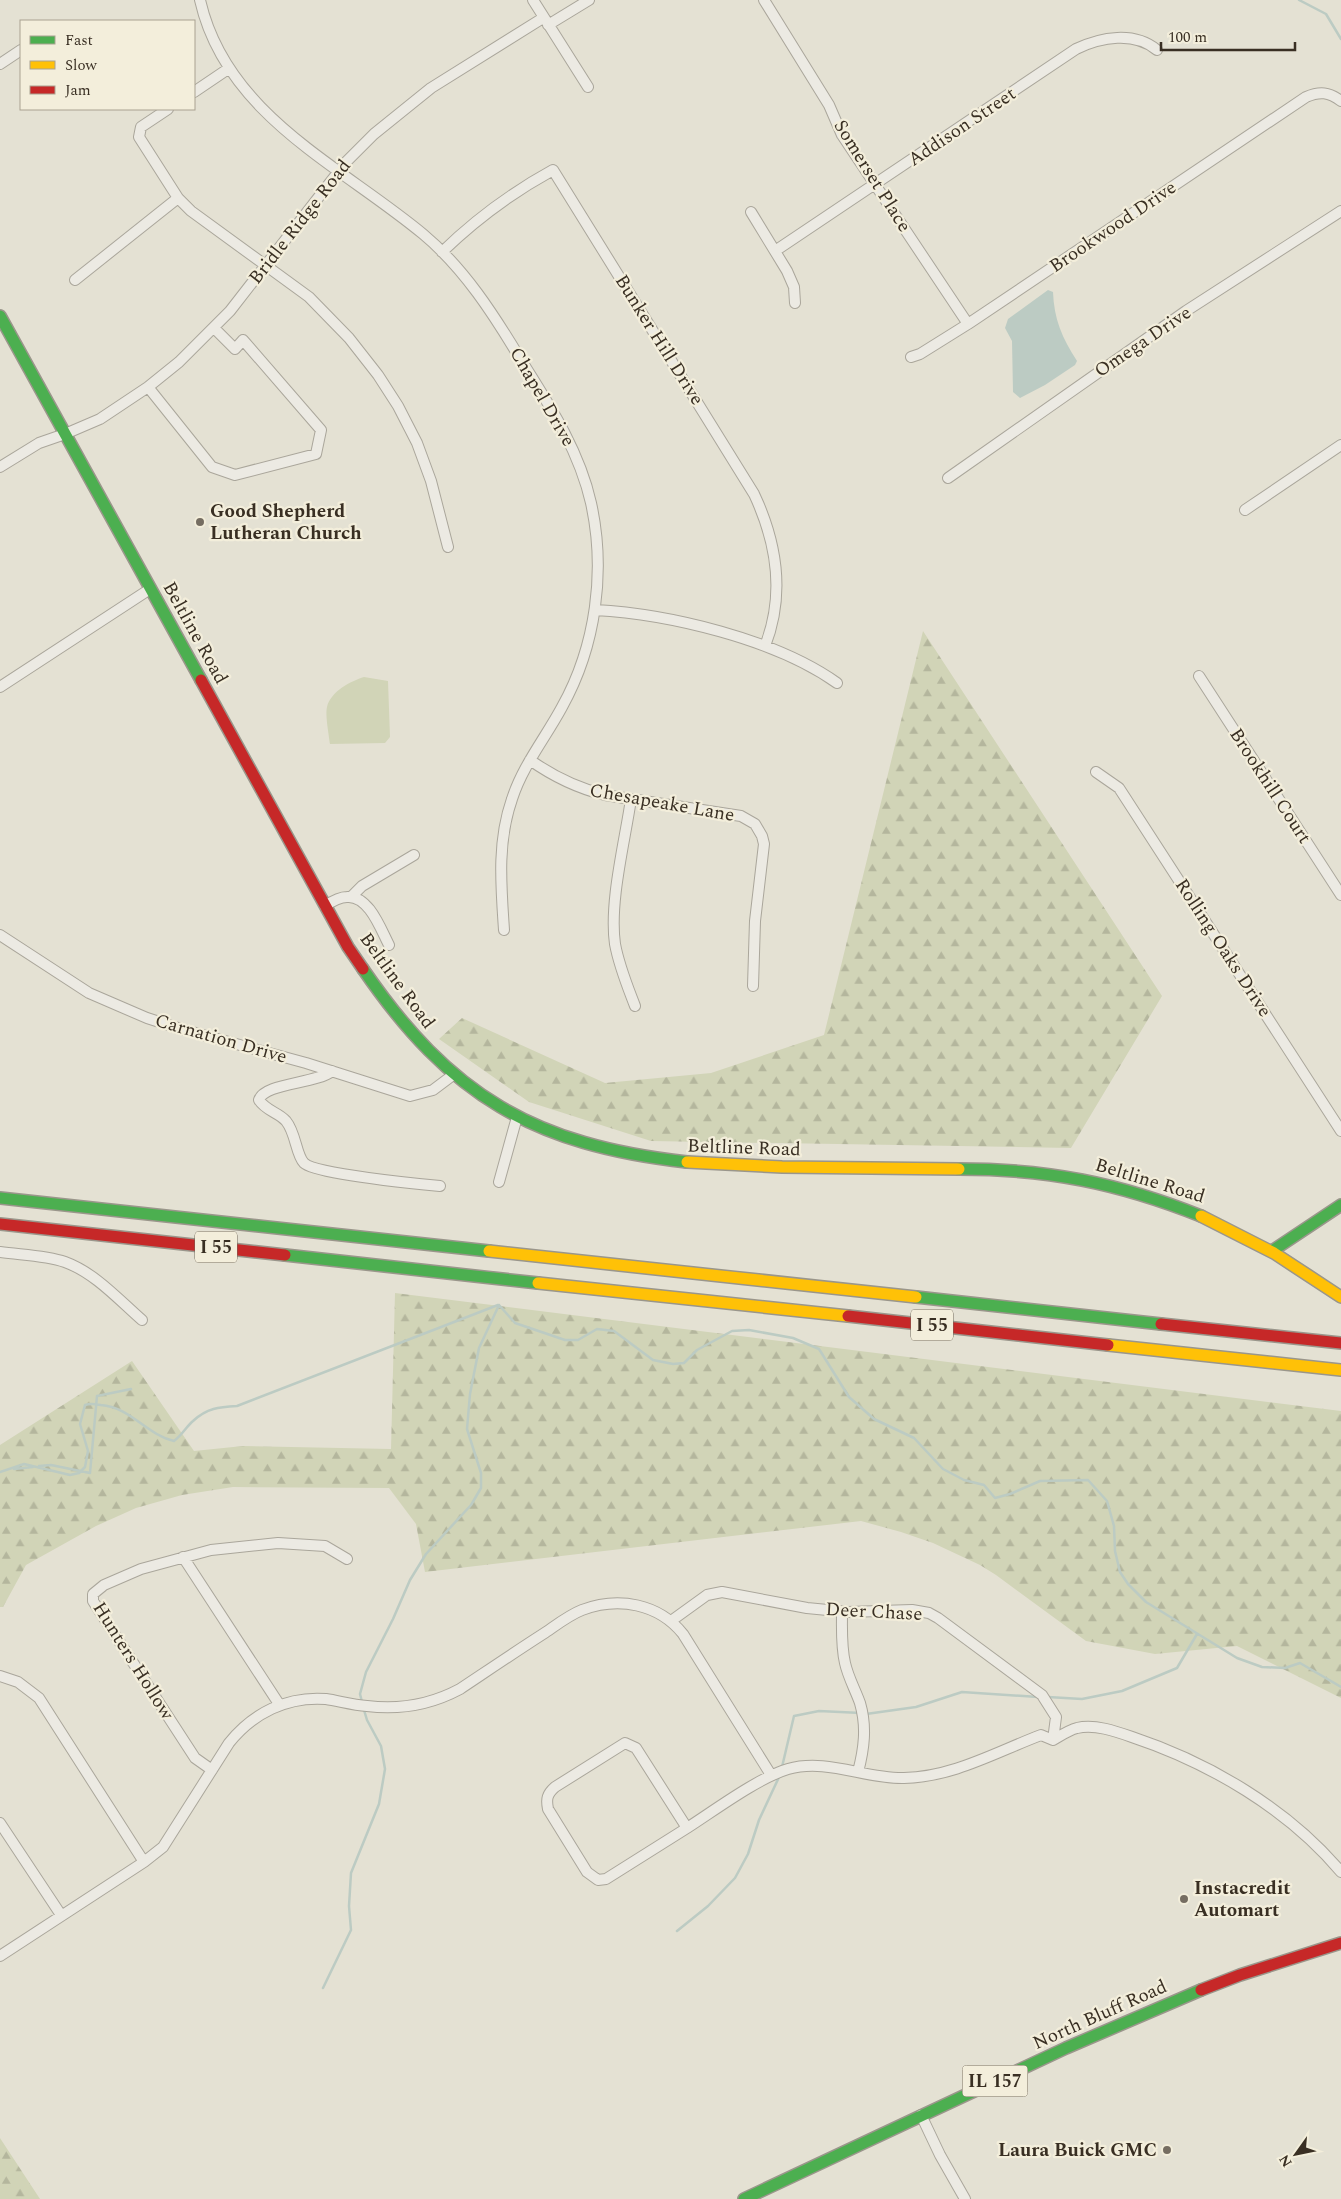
<svg xmlns="http://www.w3.org/2000/svg" width="1341" height="2199" font-family="Spectral,serif">
<defs>
<pattern id="forest-firs" width="22" height="20" patternUnits="userSpaceOnUse" patternTransform="scale(1.25)"><rect width="22" height="20" fill="#d1d4b7"/><path d="M5 1l3.5 6h-7zM16 11l3.5 6h-7z" fill="#b4b69d"/></pattern>
</defs>
<rect width="100%" height="100%" fill="#e4e1d3"/>
<path fill="url(#forest-firs)" d="M923 631 1162 996 1071 1148 651 1141 529 1102 439 1039 462 1018 605 1083 711 1073 824 1035Z
M395 1293 1341 1411V1698L1237 1646 1155 1654 1086 1641 996 1575 980 1565 933 1543 901 1532 861 1521 425 1572 416 1524 389 1488 233 1487 182 1495 136 1508 96 1526 26 1565 3 1607H0V1445L132 1361 194 1451 243 1446 391 1449Z
M0 2138 40 2199H0Z"/>
<path fill="#d1d4b7" d="M364 677 388 681 390 737 385 743 330 744C329 735 325 715 327 707 331 691 351 681 364 677Z"/>
<path fill="#bccbc3" d="M1048 290 1053 292C1054 319 1062 338 1077 361L1075 365 1045 385 1020 398 1013 392 1012 341 1005 328 1008 319Z"/>
<g fill="none" stroke-linecap="round" stroke-linejoin="round">
<path stroke="#bccbc3" stroke-width="2.5" d="M1299 0 1326 14 1341 39
M499 1305 515 1323 565 1340H578L597 1329 614 1331 653 1360 673 1364 684 1363 697 1350 732 1331 749 1330 793 1338 819 1349 849 1397 874 1419 914 1438 943 1469 964 1480 984 1485 995 1498 1010 1494 1040 1481 1088 1480 1107 1501 1114 1526 1115 1551 1120 1572 1128 1584 1146 1602 1237 1658 1262 1667 1285 1668 1300 1663 1341 1687
M39 1466 51 1465 90 1473 97 1396 131 1389
M14 1469 33 1467
M0 1472 24 1464 70 1475 79 1473 85 1467 88 1451 80 1424 85 1405C91 1403 95 1404 101 1405 130 1407 147 1435 174 1441 183 1434 186 1427 193 1421 207 1408 219 1407 237 1406L498 1305
M1048 1697 1082 1699 1122 1691 1177 1668 1197 1634
M362 1702 360 1694 366 1672 393 1619 410 1580 426 1554 471 1505 481 1488V1473L467 1429 470 1394 479 1348 499 1305
M866 1714 916 1707 962 1692 1038 1697
M782 1767 794 1716 819 1711 861 1713
M677 1931 708 1906 735 1878 748 1854 759 1820 780 1775
M323 1988 351 1930 349 1906 351 1873 379 1804 385 1769 381 1746 367 1720 364 1710"/>
<defs>
<path id="street" d="M200 0C226 115 340 165 423 234 464 268 494 315 521 360 550 406 579 450 591 503 606 571 596 646 562 707 546 737 523 765 512 799 497 842 501 885 504 930
M533 0 588 87
M764 0 829 105 842 135 968 324
M548 25 589 0
M0 64 21 50
M194 92 228 69
M168 109 141 127 139 137 178 198 191 211 309 297 349 338 378 375 398 406 417 443 431 481 448 547
M751 212 787 271 794 287 795 303
M775 251 1076 49C1101 37 1134 31 1157 50
M442 252C476 219 511 193 553 170L754 494C777 543 785 595 765 646
M75 280 178 198
M911 357 920 354 968 324 1306 97C1320 91 1329 92 1341 101
M148 387 212 467 235 475 316 454 321 430 243 340 235 349 214 328
M0 467 39 443 65 434 100 419 148 387 179 362 230 311 346 162 374 134 431 88 543 18
M948 478 1186 311 1341 211
M1245 510 1341 445
M595 610C669 614 775 639 837 683
M1199 676 1341 895
M0 687 150 589
M530 760C554 777 577 788 605 795L741 816 755 824 762 836 764 844 755 921 753 986
M1096 772 1119 788 1341 1131
M631 799C625 841 609 902 615 944 619 966 627 985 635 1006
M351 897 362 886 414 855
M325 906C331 902 339 897 347 897 369 895 381 930 389 945
M0 935 89 993 147 1018 181 1029 306 1063 410 1096 433 1090 453 1075
M332 1071C316 1084 264 1083 259 1100 266 1111 278 1112 286 1121 296 1133 296 1155 304 1163 315 1174 419 1184 440 1186
M499 1182 517 1117
M0 1252C21 1255 45 1255 65 1262 95 1273 118 1299 142 1320
M183 1557 279 1704
M842 1612C842 1629 841 1646 845 1663 848 1677 855 1689 860 1703 867 1727 864 1749 858 1772
M671 1621 707 1595 722 1592 807 1608 848 1612 912 1610 929 1613 938 1618 1042 1695 1056 1717 1053 1740
M0 1676 18 1682 39 1698 144 1862
M1053 1740C1060 1736 1069 1730 1077 1728 1095 1724 1115 1731 1132 1737 1210 1763 1288 1809 1341 1872
M625 1743 636 1748 687 1828 606 1879 598 1880 587 1872 548 1809C546 1799 547 1794 555 1787Z
M212 1770 195 1758 93 1601V1594L104 1585 141 1569 211 1550 278 1543 325 1546 347 1559
M0 1823 61 1915
M687 1828C715 1810 758 1778 788 1769 827 1758 865 1779 904 1778 953 1777 996 1752 1041 1735L1053 1740
M0 1956 144 1862 163 1847 229 1743C253 1713 287 1696 326 1699 339 1701 353 1705 367 1706 399 1710 432 1704 460 1689 487 1671 515 1652 543 1634 555 1626 569 1615 582 1610 619 1596 659 1604 683 1634L771 1775
M921 2115 940 2155 965 2199"/>
<path id="fast" d="M0 316 201 680
M363 969C450 1096 534 1145 687 1162
M959 1169C1048 1169 1118 1183 1201 1216
M0 1198 489 1251
M1272 1251 1341 1205
M285 1255 538 1283
M916 1297 1161 1324
M744 2199 1066 2048 1201 1990"/>
<path id="slow" d="M687 1162 782 1167 959 1169
M1201 1216 1274 1253 1341 1297
M489 1251 916 1297
M538 1283 848 1316
M1108 1345 1341 1370"/>
<path id="jam" d="M201 680 348 947 363 969
M0 1224 285 1255
M848 1316 1108 1345
M1161 1324 1341 1343
M1201 1990 1240 1975 1341 1943"/>
</defs>
<use href="#street" stroke="#aaa69b" stroke-width="12"/>
<use href="#fast" stroke="#9a968b" stroke-width="14"/>
<use href="#slow" stroke="#9a968b" stroke-width="14"/>
<use href="#jam" stroke="#9a968b" stroke-width="14"/>
<use href="#street" stroke="#eceae3" stroke-width="10"/>
<use href="#fast" stroke="#4caf50" stroke-width="11"/>
<use href="#slow" stroke="#ffc107" stroke-width="11"/>
<use href="#jam" stroke="#c62828" stroke-width="11"/>
</g>
<g fill="#756d61" stroke="#f3eedb" stroke-width="2">
<circle cx="200" cy="522" r="5"/>
<circle cx="1184" cy="1899" r="5"/>
<circle cx="1167" cy="2150" r="5"/>
</g>
<g text-anchor="middle" dominant-baseline="central" stroke-width="4.5" stroke-linejoin="round" paint-order="stroke">
<g fill="#f3eedb" stroke="#71685a" stroke-width="1">
<rect x="195" y="1231.5" width="42" height="31" rx="4"/>
<rect x="911" y="1309.5" width="42" height="31" rx="4"/>
<rect x="962.5" y="2065.5" width="65" height="31" rx="4"/>
</g>
<g font-size="18" font-weight="bold" fill="#392f23">
<text x="216" y="1247">I 55</text>
<text x="932" y="1325">I 55</text>
<text x="995" y="2081">IL 157</text>
</g>
<g font-size="19" fill="#392f23" stroke="#f3eedb">
<text transform="translate(962 127) rotate(-34)">Addison Street</text>
<text transform="translate(872 176) rotate(58)">Somerset Place</text>
<text transform="translate(300 222) rotate(-52)">Bridle Ridge Road</text>
<text transform="translate(1113 227) rotate(-34)">Brookwood Drive</text>
<text transform="translate(659 340) rotate(58)">Bunker Hill Drive</text>
<text transform="translate(1143 342) rotate(-34)">Omega Drive</text>
<text transform="translate(542 397) rotate(60)">Chapel Drive</text>
<text transform="translate(195 633) rotate(61)">Beltline Road</text>
<text transform="translate(1270 786) rotate(57)">Brookhill Court</text>
<text transform="translate(662 803) rotate(10)">Chesapeake Lane</text>
<text transform="translate(1223 948) rotate(57)">Rolling Oaks Drive</text>
<text transform="translate(397 981) rotate(54)">Beltline Road</text>
<text transform="translate(221 1039) rotate(16)">Carnation Drive</text>
<text transform="translate(744 1148) rotate(2)">Beltline Road</text>
<text transform="translate(1150 1181) rotate(17)">Beltline Road</text>
<text transform="translate(874 1612) rotate(3)">Deer Chase</text>
<text transform="translate(133 1661) rotate(58)">Hunters Hollow</text>
<text transform="translate(1100 2015) rotate(-24)">North Bluff Road</text>
</g>
<g font-size="19" font-weight="bold" fill="#392f23" stroke="#f3eedb" text-anchor="start">
<text x="210" y="511">Good Shepherd<tspan x="210" dy="22">Lutheran Church</tspan></text>
<text x="1194" y="1888">Instacredit<tspan x="1194" dy="22">Automart</tspan></text>
<text x="1157" y="2150" text-anchor="end">Laura Buick GMC</text>
</g>
</g>
<rect x="20" y="20" width="175" height="90" fill="#f3eedb" stroke="#a9a291"/>
<rect x="30" y="36" width="25" height="8" fill="#4caf50" stroke="#a9a291"/>
<text x="65" y="45" font-size="15" fill="#392f23">Fast</text>
<rect x="30" y="61" width="25" height="8" fill="#ffc107" stroke="#a9a291"/>
<text x="65" y="70" font-size="15" fill="#392f23">Slow</text>
<rect x="30" y="86" width="25" height="8" fill="#c62828" stroke="#a9a291"/>
<text x="65" y="95" font-size="15" fill="#392f23">Jam</text>
<g transform="translate(1296 2154) rotate(237)" stroke="#f3eedb" stroke-width="4" paint-order="stroke">
<path d="M0-4L9 19L0 12L-9 19Z" fill="#392f23"/>
<text y="-8" font-size="14" font-weight="bold" text-anchor="middle" fill="#392f23">N</text>
</g>
<path d="M1161 42v8h134v-8" fill="none" stroke="#392f23" stroke-width="2.5"/>
<text x="1168" y="42" font-size="15" fill="#392f23" stroke="#f3eedb" stroke-width="4" paint-order="stroke">100 m</text>
</svg>
